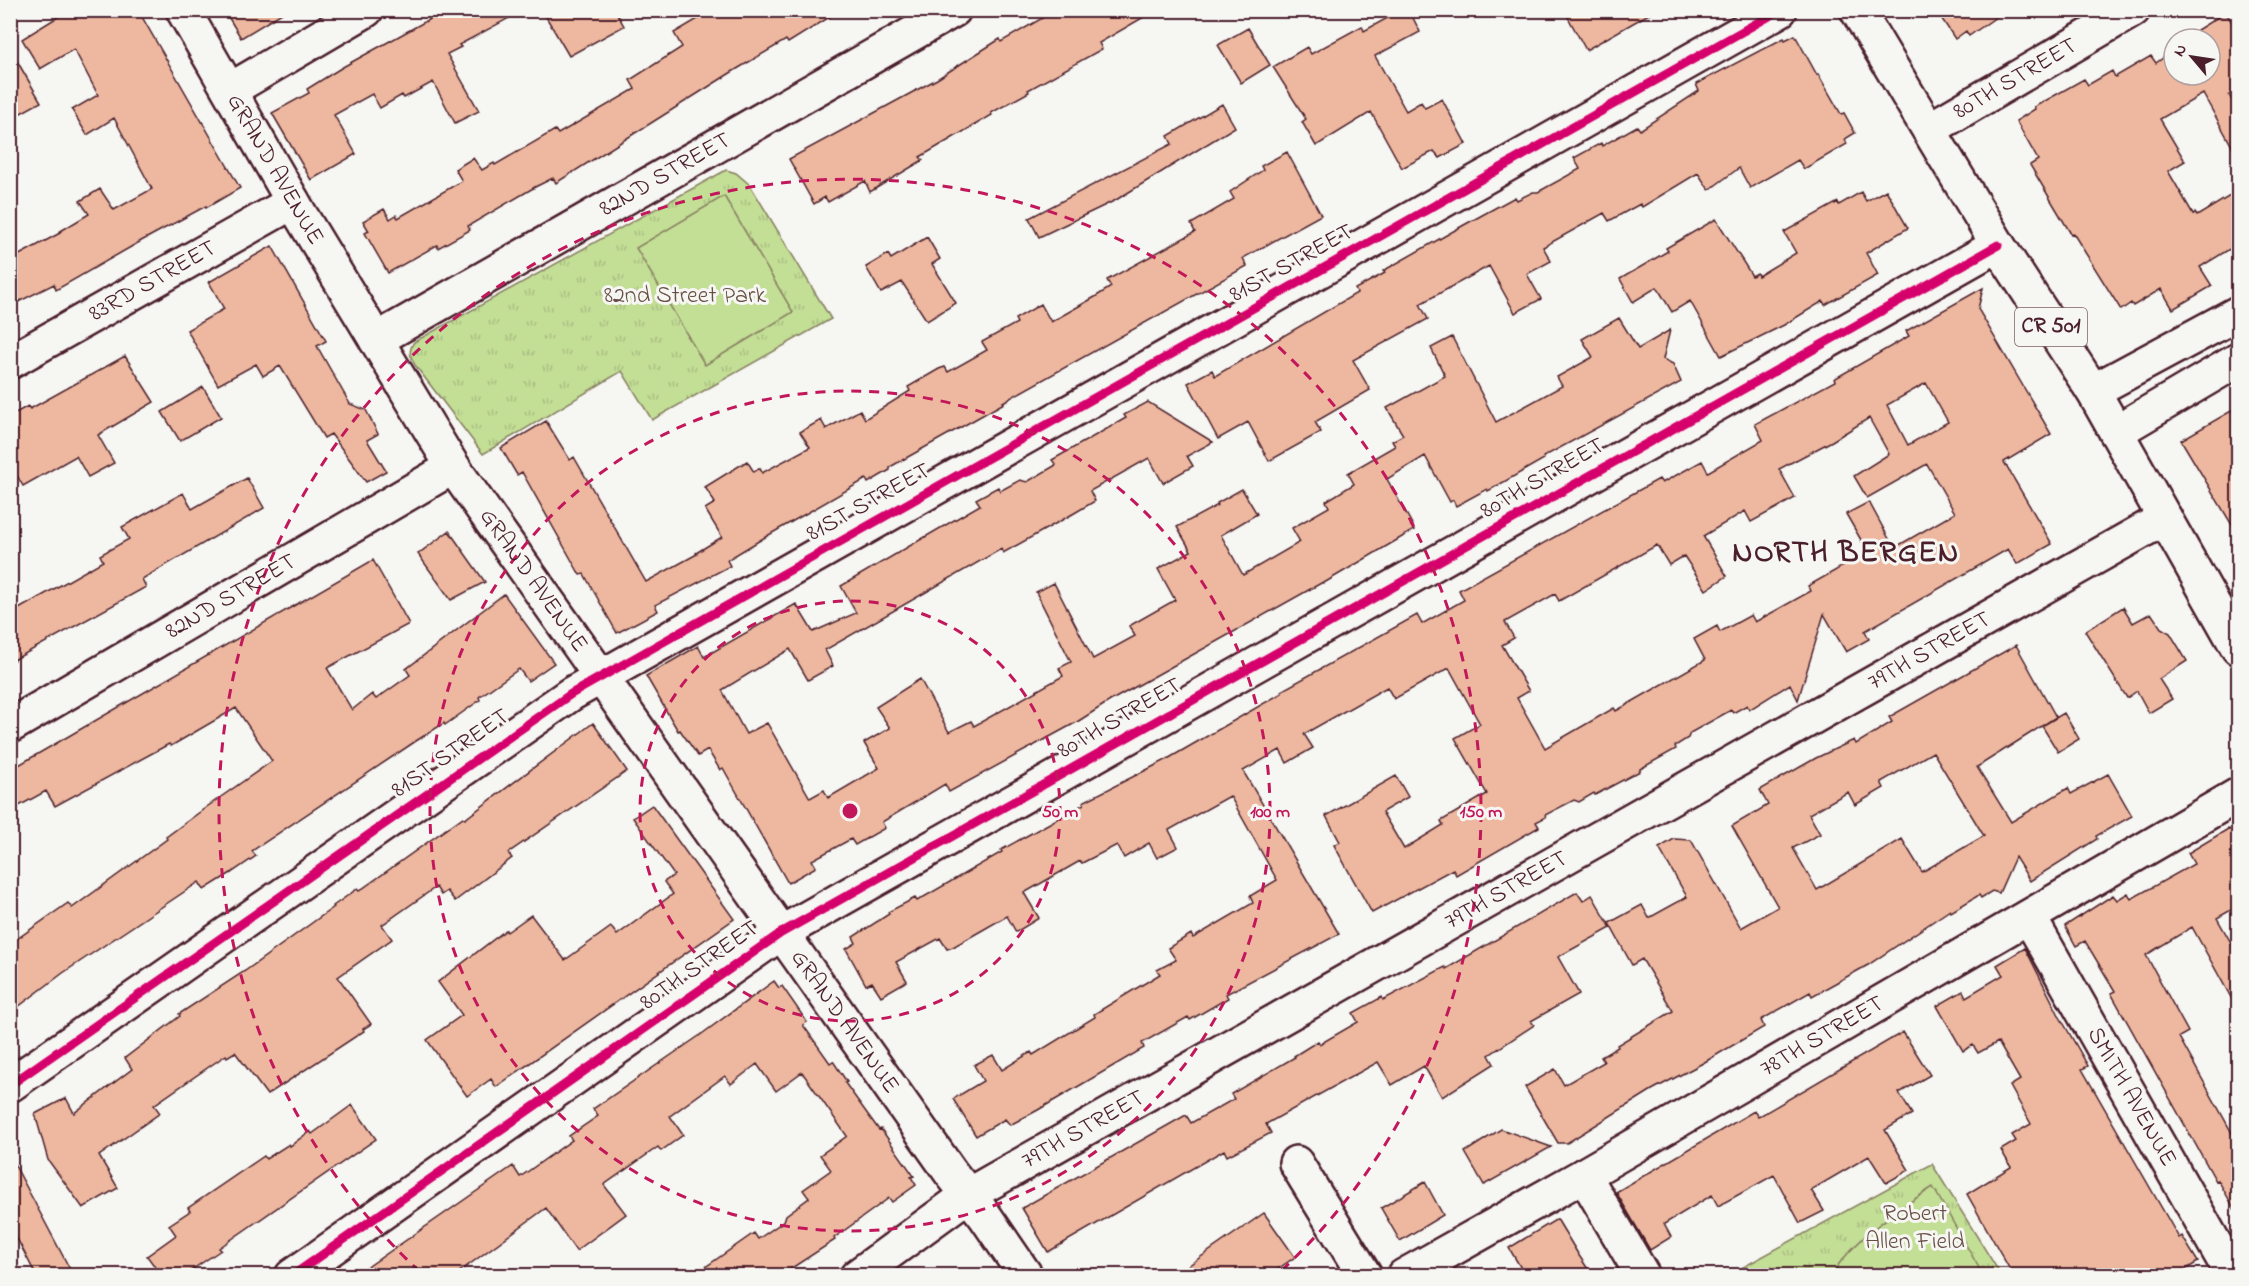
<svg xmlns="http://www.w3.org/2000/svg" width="2249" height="1286" font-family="'Indie Flower',sans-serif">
<defs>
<pattern id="park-tufts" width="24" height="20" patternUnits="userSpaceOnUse" patternTransform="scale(1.5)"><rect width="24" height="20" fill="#c3de95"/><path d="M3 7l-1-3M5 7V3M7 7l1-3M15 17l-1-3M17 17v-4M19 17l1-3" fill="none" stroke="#a9be81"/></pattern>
</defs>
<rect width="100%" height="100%" fill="#f6f6f2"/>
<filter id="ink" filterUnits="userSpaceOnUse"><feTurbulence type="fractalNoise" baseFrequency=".0167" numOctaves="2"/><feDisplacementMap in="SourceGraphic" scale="12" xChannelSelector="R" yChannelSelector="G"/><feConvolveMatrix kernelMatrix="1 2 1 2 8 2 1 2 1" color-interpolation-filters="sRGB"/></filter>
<g filter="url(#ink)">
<path fill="url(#park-tufts)" stroke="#867e60" stroke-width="1.5" d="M726 170 736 173 750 185 831 319 652 420 622 371 483 454 415 365C410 356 408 351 414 342Z
M1932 1164 2001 1275 1727 1276Z"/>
<path fill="#c3de95" stroke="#867e60" stroke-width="1.5" d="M724 196 793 312 705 365 636 248Z
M1933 1187 1983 1275H1831C1855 1238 1896 1211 1933 1187Z"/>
<path fill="#edb89f" stroke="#4a1f2b" stroke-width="1.5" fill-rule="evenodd" d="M69 10H138L240 188 206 208V206L143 240 56 290 54 284 10 306V260L60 233 59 232 89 214 80 201 100 189 114 210 152 189 114 118 87 135 72 110 98 95 74 49 40 69 22 39Z
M224 10H287L241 38Z
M446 10H524L459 45 461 47 447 54 479 111 455 123 433 82 404 98 402 95 380 108 372 94 334 115 356 154 311 180 272 113 309 93 307 89 341 68Z
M542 10H615L624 26 569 56Z
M713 10H841L788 43 786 40 732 72 556 183 553 178 535 187 468 226 470 230 438 248 437 245 388 273 365 233 369 231 363 221 384 209 390 219 396 215 398 218 462 181 455 169 473 158 482 170 494 163 495 165 555 130 558 134 635 89 630 80 682 47 674 33Z
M1056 10H1156L1099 43 1102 49 1028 90 1029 92 991 113 992 115 920 157 923 160 870 192 865 181 828 202 825 197 814 204 789 159 937 79 1000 39 1001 42Z
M1402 10H1409L1420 32 1375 56 1406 111 1421 102 1425 108 1442 99 1466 144 1440 158 1434 151 1402 168 1371 112 1316 146 1302 122 1306 119 1273 67 1307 47 1311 54 1362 26 1364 31Z
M1564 10H1656L1586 50Z
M1936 10H2006L1969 36 1966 31 1955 39Z
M2226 12 2238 34V89L2229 95 2238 112V157L2203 94 2160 119 2185 161 2168 171 2193 214 2195 213 2197 216 2238 191V244L2200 267 2212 286 2173 309 2161 289 2133 306 2131 303 2121 310 2073 233 2071 234 2030 165 2038 160 2016 121 2035 109 2034 107 2084 79 2088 85 2112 71 2115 77 2151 56 2156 63 2174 50V75H2210V39H2194L2200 35 2197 30Z
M1248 28 1270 65 1241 83 1218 45Z
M1795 35 1817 75 1818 74 1841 114 1844 113 1855 133 1845 139 1847 144 1804 169 1798 160 1750 188 1739 168 1709 190 1698 173 1642 207 1640 204 1609 221 1604 213 1543 247 1551 261 1527 274 1541 299 1515 313 1489 266 1420 304 1428 319 1353 360 1370 390 1315 422 1321 432 1269 461 1248 422 1218 439 1188 383 1212 370 1215 376 1357 293 1355 289 1385 273 1383 271 1464 225 1515 197 1517 200 1533 192H1538L1580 169 1574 158 1601 143 1602 146 1637 126 1640 130 1699 91 1696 84 1784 38 1785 40Z
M10 49 41 102 10 119Z
M1222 104 1235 127 1116 200 1039 237 1029 218 1172 144 1168 136Z
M1287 152 1321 215 1243 258 1247 266 1003 402 1004 403 890 467V470L868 483 866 479 767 536 727 560 730 566 655 605 658 611 617 633 584 574 580 575 522 472 517 475 501 448 546 421 570 460 574 457 646 582 697 554 696 553 722 537 705 509 715 503 705 487 747 461 754 472 760 468 762 473 810 447 800 432 821 420 826 429 860 410 865 419 910 391 908 387 939 369 945 367 948 372 987 350 982 342 1017 323 1015 319 1041 304 1051 322 1095 297 1111 287 1107 280 1195 232 1191 224 1234 199 1230 192 1263 170 1261 166Z
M1886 190 1908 228 1866 253 1878 275 1825 305 1823 301 1784 325 1721 356 1690 301 1672 312 1657 287 1633 302 1620 279 1668 251 1666 248 1716 219 1752 276 1757 273 1758 276 1796 253 1784 232 1838 202 1839 205 1861 192 1866 201Z
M927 237 940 259 932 264 956 303 927 321 902 282 881 293 866 267 888 254 891 259Z
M272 246 326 341 317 346 350 404 366 410 378 434 367 440 386 471 366 482 331 434 324 438 280 366 263 376 256 364 218 385 187 330 224 309 209 282Z
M1983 288 1978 309 2051 434 2004 462 2052 544 2017 564 2008 549 1865 631 1869 639 1846 652 1824 614 1798 700 1790 684 1749 710 1747 705 1733 713 1731 710 1690 733 1688 738 1675 746 1676 749 1640 769V771L1595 795 1594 793 1579 802 1574 800 1545 815 1546 817 1536 822 1539 827 1456 875 1453 869 1372 913 1334 845 1340 842 1326 816 1396 776 1408 797 1382 812 1404 849 1443 825 1441 821 1487 794 1455 738 1480 724 1449 668 1394 699 1387 687 1304 734 1313 748 1287 763 1280 750 1243 771 1339 934 1226 994 1228 998 1190 1020 1188 1017 1142 1043 1144 1048 1038 1110 1010 1125 1005 1119 976 1136 953 1099 983 1081 974 1065 993 1055 1002 1070 1031 1052 1033 1055 1095 1017 1094 1014 1160 974 1157 970 1176 960 1168 948 1191 934 1193 938 1253 903 1250 896 1277 880 1230 796 1169 830 1178 847 1157 858 1149 843 1124 858 1117 845 1082 863 1080 861 1024 893 1039 918 1016 932 1007 916 953 947 947 949 940 938 896 962 907 981 881 996 872 982 866 985 846 949 856 943 853 937 889 914 888 912 915 898 917 901 1002 852 1001 850 1030 834 1084 804 1083 802 1164 761 1282 693 1281 691 1417 615 1422 624 1464 600 1459 590 1659 479 1662 483 1702 461 1708 472 1763 440 1755 424 1835 381 1834 379 1909 336 1906 331ZM1926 383 1948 422 1908 445 1887 405ZM1869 418 1889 454 1854 476 1867 498 1927 464 1955 513 1894 548 1869 502 1846 514 1868 552 1808 586 1811 591 1755 622 1751 615 1720 632 1717 626 1694 639 1705 660 1616 711 1614 708 1545 748 1517 698 1529 691 1502 645 1514 638 1505 622 1555 594 1559 601 1657 545 1669 565 1684 556 1706 590 1727 576 1703 536 1745 511 1751 522 1795 498 1779 469 1832 441Z
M1619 318 1638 349 1670 330 1663 359 1673 364 1681 382 1543 457 1544 459 1488 491 1487 489 1456 506 1453 500 1450 502 1425 456 1387 479 1413 526H1411L1414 530 1324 583 1323 582 1110 701 1077 722 949 792 945 784 882 822 885 828 855 845 851 839 812 860 816 867 788 883 723 768 720 770 708 750 698 756 680 730 678 731 646 676 698 646 704 657 796 604 813 632 856 613 841 586 980 505 976 499 998 487 1000 491 1020 480 1027 482 1056 465 1052 460 1126 418 1124 415 1148 402 1213 442 1187 456 1193 466 1163 483 1149 458 1090 491 1095 501 1071 515 1003 553 1001 549 825 650 833 666 808 680 790 649 722 690 746 734 767 723 810 798 824 790 828 798 879 768 864 743 890 728 876 707 920 679 949 732 971 721 974 726 1063 676 1059 668 1071 662 1036 592 1054 583 1093 659 1135 636 1129 626 1175 600 1158 569 1191 551 1177 527 1218 505 1217 503 1242 489 1257 514 1221 535 1243 575 1300 542 1292 528 1329 507 1326 501 1354 484 1348 473 1395 446 1392 441 1403 435 1387 408 1445 376 1431 348 1452 337 1496 422 1562 386 1557 377 1593 357 1582 339Z
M125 356 154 402 98 435 114 463 88 477 76 456 23 486 10 463V416L28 406 30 409Z
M203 387 221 417 180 441 162 412Z
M2238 407V535L2181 440Z
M247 478 264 508 142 579 146 587 10 662V614L103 561 100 555 129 539 122 527 183 493 192 509Z
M449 531 485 582 451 600 418 554Z
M373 560 409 624 327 668 352 710 372 694 376 699 410 675 406 669 504 594 554 663 528 681 519 669 479 697 480 700 445 725 444 723 416 741 252 851 256 856 231 873 204 890 199 882 63 973 10 1013V944L68 903 72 908 167 839 166 837 208 806 272 761 236 708 171 746 169 744 55 806 46 791 10 811V770Z
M2123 607 2133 623 2151 613 2161 628 2170 633 2187 661 2159 679 2172 699 2149 713 2137 691 2127 698 2085 631Z
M2016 645 2056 717 1977 767 2011 822 2068 788 2071 794 2108 774 2132 816 2096 836 2097 839 2030 881 2015 857 1999 893 1992 891 1981 898 1979 895 1951 912 1950 910 1868 965 1812 996 1810 992 1761 1020 1764 1027 1703 1063 1652 1090 1567 1143H1558L1525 1087 1555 1069 1564 1085 1604 1062 1601 1057 1618 1047 1617 1045 1673 1011 1642 959 1632 965 1609 923 1642 905 1649 918 1687 897 1659 848 1674 839 1691 840 1741 928 1778 907 1732 826 1768 805 1760 790 1816 758 1854 740 1856 744 1892 722 1889 717ZM1933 752 1984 836 1922 872 1902 839 1817 890 1793 848 1820 834 1809 814 1848 792 1855 805 1884 788 1881 782Z
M2064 713 2079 739 2058 752 2042 726Z
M593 723 627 771 508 853 512 858 455 901 447 891 441 895 436 887 382 925 392 939 338 977 371 1024 363 1029 364 1031 267 1095 235 1052 227 1057 226 1055 154 1105 160 1113 99 1156 118 1188 83 1208 48 1160 35 1114 66 1098 74 1113 132 1069 125 1058 180 1016 179 1014 245 971 334 907 333 906 357 889 359 891 463 817 465 819Z
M652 805 734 919 496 1087 491 1079 467 1096 427 1040 462 1015 438 982 506 930 507 932 531 915 565 960 611 927 617 935 673 894 664 882 674 875 633 818Z
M2238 825V906L2217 918 2238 955V1010L2192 927 2146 955 2188 1032 2179 1037 2238 1144V1215L2218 1180 2216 1181 2111 993 2115 991 2085 941 2076 946 2065 926 2113 895 2117 900 2128 893 2131 899 2194 864 2188 853 2228 829 2229 830Z
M1577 892 1583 901 1592 895 1611 928 1558 957 1579 994 1531 1021 1534 1025 1489 1055 1494 1064 1442 1097 1424 1066 1392 1085 1378 1062 1266 1124 1271 1133 1227 1156 1224 1150 1048 1252 1022 1208 1186 1115 1191 1123 1234 1099 1231 1094 1295 1057 1294 1056 1318 1041 1320 1044 1358 1022 1353 1013 1382 997 1383 1000 1445 967 1446 969Z
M2025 948 2060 1017 2088 1066 2082 1069 2179 1238 2182 1236 2198 1262 2177 1275H2013L1967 1194 2011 1167 2001 1150 2016 1141 2012 1135 2031 1124 2010 1086 2020 1080 1998 1042 1978 1053 1973 1045 1963 1051 1937 1006 1963 991 1966 997 2003 975 1997 965Z
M774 981 779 988 782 986 807 1022 803 1025 830 1063 833 1061 847 1082 845 1083 879 1130 881 1129 914 1176 911 1177 916 1185 892 1202 889 1198 834 1238 835 1240 781 1275H694L754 1233 758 1239 784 1221 786 1215 809 1198 803 1190 831 1170 820 1155 847 1136 802 1072 776 1091 757 1064 731 1084 725 1076 670 1116 683 1135 661 1151 658 1147 604 1185 626 1214 576 1251 546 1208 455 1275H356L513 1166 520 1177 572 1140 569 1136 598 1116 593 1109 699 1036Z
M1903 1032 1930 1075 1899 1093 1912 1114 1885 1130 1909 1170 1886 1183 1869 1156 1811 1190 1824 1211 1800 1223 1774 1175 1718 1206 1712 1195 1664 1224 1671 1237 1650 1250 1616 1192 1754 1111 1758 1117Z
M352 1105 376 1139 219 1248 221 1250 184 1275H161L147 1256 176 1235 169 1225 190 1211 188 1208 264 1156 266 1159 289 1144 290 1146 310 1131 312 1134Z
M1501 1129 1551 1147 1484 1185 1465 1152Z
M10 1156 73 1275H36L10 1225Z
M1425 1182 1443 1215 1400 1241 1381 1208Z
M1264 1213 1295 1257 1269 1275H1175Z
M1557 1219 1578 1254 1592 1275H1525L1509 1248Z"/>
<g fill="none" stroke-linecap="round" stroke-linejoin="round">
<defs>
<g id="minor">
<path id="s1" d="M183 10 300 214 453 467 951 1173 985 1216 1026 1276"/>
<path d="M230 90 366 10"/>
<path id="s2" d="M1930 129 2133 10"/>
<path id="s3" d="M376 340 954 10"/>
<path id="s4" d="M10 362 293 202"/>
<path d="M2093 391 2238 313"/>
<path d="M2116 432 2238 360"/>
<path id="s5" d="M10 726 453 467"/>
<path id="s6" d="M2029 917 2233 1276"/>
<path d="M10 1085 571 694 1780 10"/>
<path d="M1296 1163 1365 1276"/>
<path d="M1584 1175 1643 1276"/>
<path d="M292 1276 781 933 1998 245"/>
<path id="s7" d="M857 1276 968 1195 2165 518"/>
<path id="s8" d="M1404 1276 1584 1175 2238 795"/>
</g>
<path id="major" d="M1857 10 1998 245 2093 391 2238 648"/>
</defs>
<use href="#minor" stroke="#4a1f2b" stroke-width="38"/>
<use href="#major" stroke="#4a1f2b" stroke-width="38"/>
<use href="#minor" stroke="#f6f6f2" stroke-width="33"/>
<use href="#major" stroke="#f6f6f2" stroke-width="33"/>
<defs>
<path id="cycleway" d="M10 1085 571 694 1780 10
M292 1276 781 933 1998 245"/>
</defs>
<use href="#cycleway" stroke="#f6f6f2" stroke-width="13"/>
<use href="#cycleway" stroke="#d6006c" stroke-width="9"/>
</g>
</g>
<g fill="none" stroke="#c2185b" stroke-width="3" stroke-dasharray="10 8">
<circle cx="850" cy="811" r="210"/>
<circle cx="850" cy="811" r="420"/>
<path d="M420 1272A631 631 0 1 1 1280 1272"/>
</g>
<g text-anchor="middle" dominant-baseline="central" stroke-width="6" stroke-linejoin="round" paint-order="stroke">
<rect fill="#f6f6f2" stroke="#7e6067" stroke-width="1.5" x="2015" y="308" width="72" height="38" rx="4.5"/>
<g font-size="22" font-weight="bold" fill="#4a1f2b">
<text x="2051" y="327">CR 501</text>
</g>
<g font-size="24" fill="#4a1f2b" stroke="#f6f6f2">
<text stroke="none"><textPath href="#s2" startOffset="99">80TH STREET</textPath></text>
<text stroke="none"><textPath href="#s1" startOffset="184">GRAND AVENUE</textPath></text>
<text stroke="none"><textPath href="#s3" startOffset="333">82ND STREET</textPath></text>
<text transform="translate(1292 264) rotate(-29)">81ST STREET</text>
<text stroke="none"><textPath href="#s4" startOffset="164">83RD STREET</textPath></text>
<text transform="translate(1543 479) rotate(-30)">80TH STREET</text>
<text transform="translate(869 503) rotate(-29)">81ST STREET</text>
<text stroke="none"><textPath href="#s1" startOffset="670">GRAND AVENUE</textPath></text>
<text stroke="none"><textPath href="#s5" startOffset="256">82ND STREET</textPath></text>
<text stroke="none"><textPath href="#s7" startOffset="1242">79TH STREET</textPath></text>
<text transform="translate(1120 719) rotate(-30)">80TH STREET</text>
<text transform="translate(451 754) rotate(-35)">81ST STREET</text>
<text stroke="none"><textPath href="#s7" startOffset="756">79TH STREET</textPath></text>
<text transform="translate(700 966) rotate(-35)">80TH STREET</text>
<text stroke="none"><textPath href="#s1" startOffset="1210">GRAND AVENUE</textPath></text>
<text stroke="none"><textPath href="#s8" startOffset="482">78TH STREET</textPath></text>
<text stroke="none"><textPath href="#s6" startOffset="207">SMITH AVENUE</textPath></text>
<text stroke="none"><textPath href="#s7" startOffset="270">79TH STREET</textPath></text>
</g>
<g font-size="24" fill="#684f46" stroke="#f6f6f2">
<text x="685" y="296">82nd Street Park</text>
<text x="1915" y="1214">Robert<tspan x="1915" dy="28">Allen Field</tspan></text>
</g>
<g font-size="30" font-weight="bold" letter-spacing="1.5" fill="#4a1f2b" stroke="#f6f6f2">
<text x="1846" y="554">NORTH BERGEN</text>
</g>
</g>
<circle cx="850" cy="811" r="9" fill="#c2185b" stroke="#f6f6f2" stroke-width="3"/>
<g font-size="18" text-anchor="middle" font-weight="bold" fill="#c2185b" stroke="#f6f6f2" stroke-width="6" stroke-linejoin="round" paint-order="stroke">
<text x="1060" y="817">50 m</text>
<text x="1270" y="817">100 m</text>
<text x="1481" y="817">150 m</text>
</g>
<rect width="2249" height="1286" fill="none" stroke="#f6f6f2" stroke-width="36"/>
<rect x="18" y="18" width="2213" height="1250" fill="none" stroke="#4a1f2b" stroke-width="2" filter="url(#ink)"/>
<g transform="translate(2192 57) rotate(299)"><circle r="28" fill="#f6f6f2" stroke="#b1a0a2" stroke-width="1.5"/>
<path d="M0-4.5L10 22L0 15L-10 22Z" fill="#4a1f2b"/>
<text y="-9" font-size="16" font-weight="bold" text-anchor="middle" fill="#4a1f2b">N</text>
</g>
</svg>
